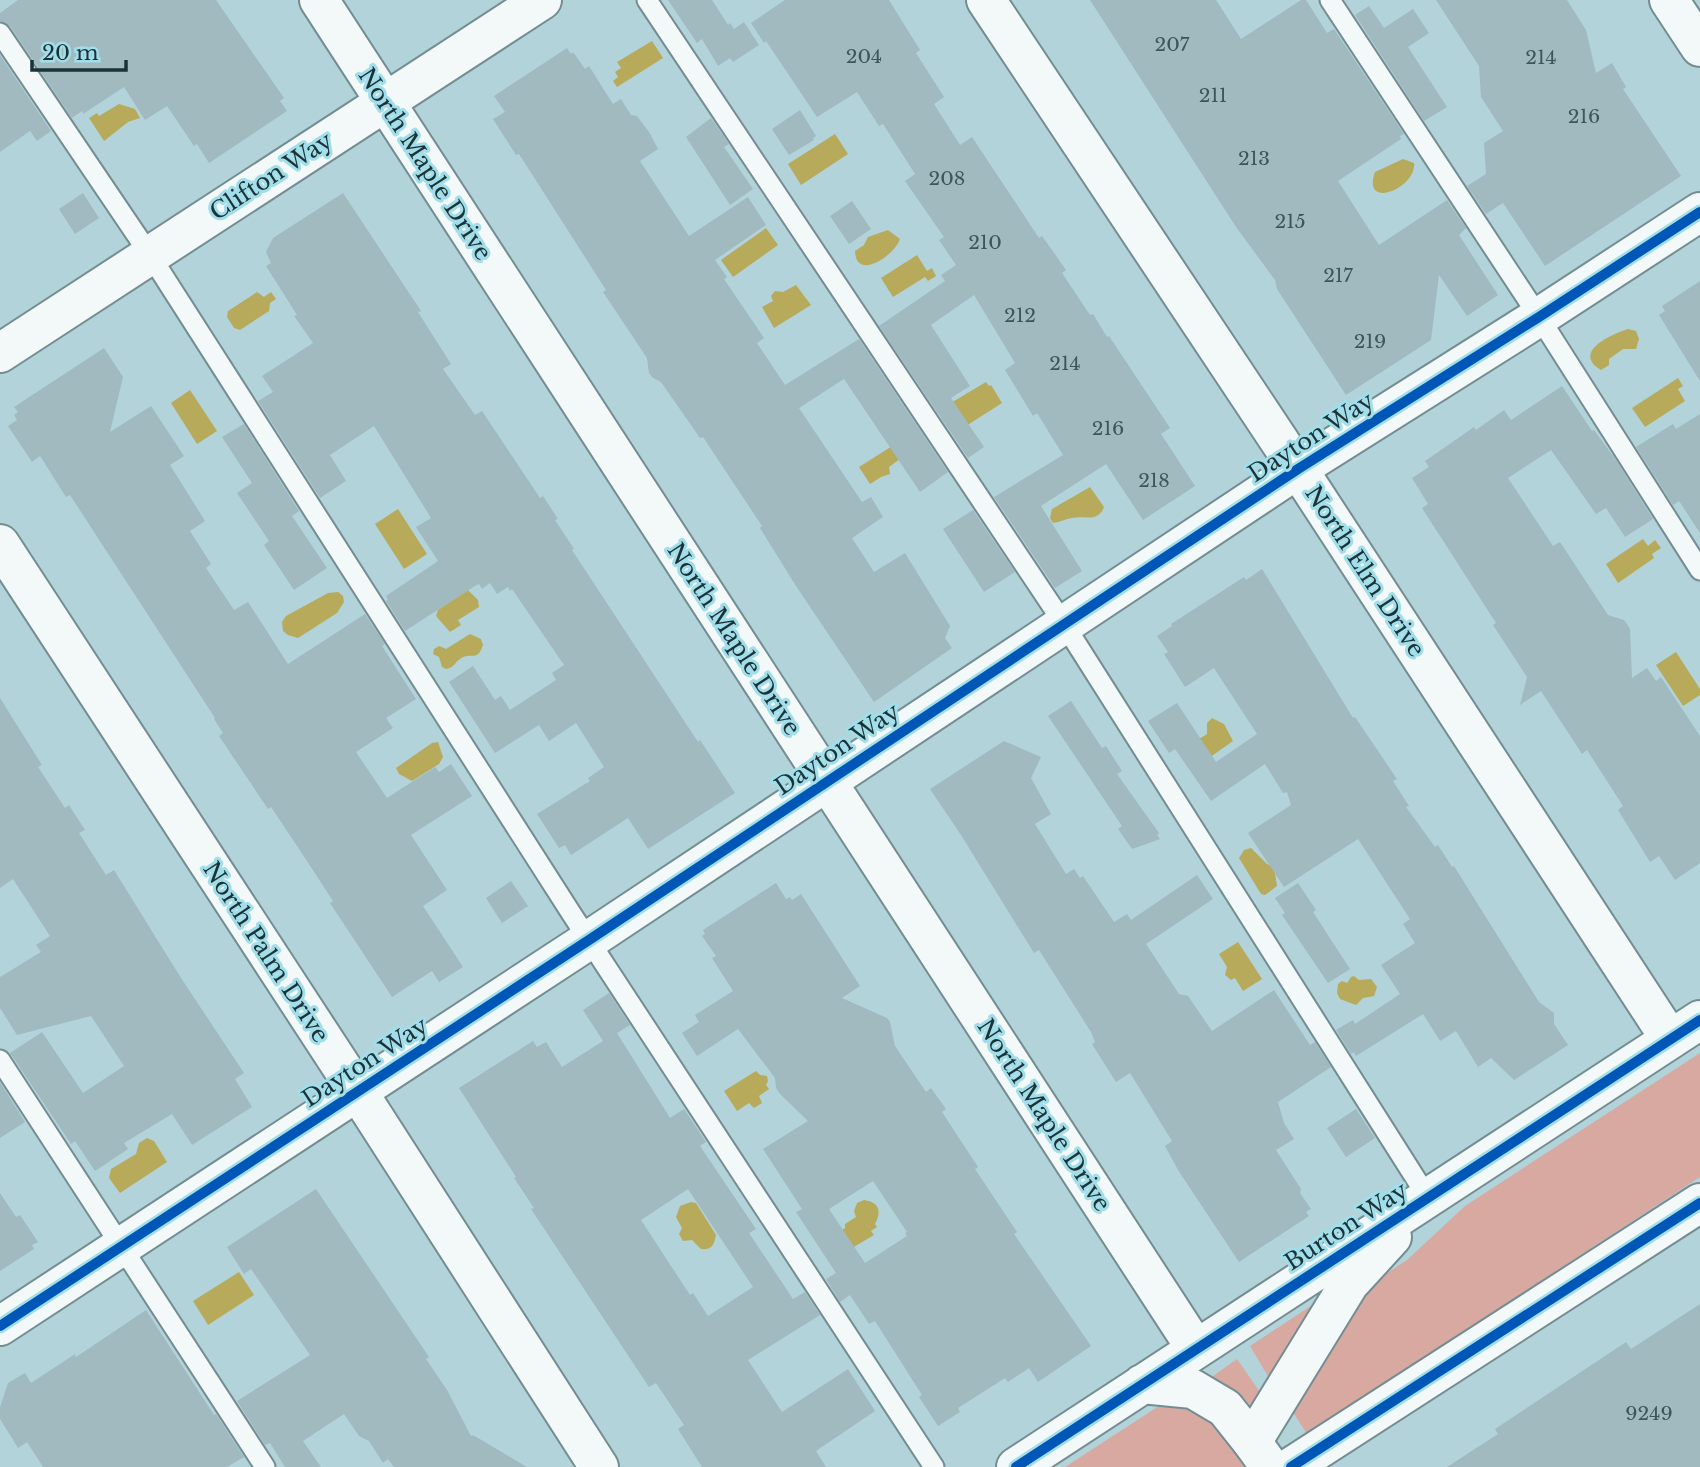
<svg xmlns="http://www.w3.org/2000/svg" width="1700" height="1467" font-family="'Libre Baskerville',serif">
<rect width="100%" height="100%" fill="#b2d3da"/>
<path fill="#d8a9a0" d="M1700 1053V1177L1307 1434 1289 1406 1364 1288 1407 1260 1465 1206Z
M1320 1300 1275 1388 1250 1346Z
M1237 1359 1262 1395 1254 1410C1241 1393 1228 1382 1206 1381Z
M1162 1404 1191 1406 1216 1425 1244 1467H1065Z"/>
<path fill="#b7aa5b" d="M652 41 663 58 617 87 613 81 618 77 615 72 621 68 617 62Z
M119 104 135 109 140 118 128 122 104 141 89 118 97 113 99 116Z
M835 134 848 154 801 185 788 164Z
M1403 159 1414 163C1417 188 1361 211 1375 172Z
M766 228 778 245 733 277 721 260Z
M888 230 900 239C895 255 856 282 855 251L864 245 868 237Z
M917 255 927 271 932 268 936 276 928 281 925 277 893 297 881 278Z
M796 285 811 305 774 328 762 307 773 301 771 296 775 291 783 292Z
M257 292 264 297 271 292 276 299 270 303 269 311 240 330 234 328 227 317 228 311Z
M1628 329 1636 331 1639 339 1636 349H1623L1609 359V365L1601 370C1571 352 1612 334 1628 329Z
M1678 378 1683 386 1678 389 1685 401 1645 427 1632 408Z
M986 382 989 386 991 385 1002 403 966 426 944 407Z
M190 390 217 431 197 444 171 403Z
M908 436 900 459 889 467 890 474 881 477 870 484 859 467Z
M1090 487 1104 507C1098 523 1085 515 1072 518 1065 519 1061 522 1053 523L1050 518 1052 509Z
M398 509 427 554 404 569 375 524Z
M1643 539 1648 546 1655 540 1661 548 1652 554 1654 558 1618 583 1606 564Z
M468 590 478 600 479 607 458 620 461 625 450 632 436 616 438 610Z
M338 592 343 596 344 602 337 613 298 638 288 635 283 631 282 622 286 616 328 593Z
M470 634 481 639 483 645C477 663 471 651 460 659 454 663 455 667 446 669L442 667 439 657 433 654 434 649 439 646 446 649Z
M1676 652 1700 689V695L1683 706 1656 665Z
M1212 718 1224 724 1233 741 1192 770 1180 751 1207 734V723Z
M438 742 443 757 439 764 412 781 399 774 396 768 432 743Z
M1251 848 1267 864 1274 867 1277 886 1265 895 1261 894 1239 858 1244 850Z
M1238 942 1262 979 1243 991 1235 978 1231 980 1225 975 1227 967 1219 954Z
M1354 976 1359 980 1371 979 1377 987 1374 996 1363 998 1356 1005 1340 999 1337 993 1338 984 1342 981 1347 983 1351 977Z
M756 1071 760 1075 767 1076 768 1081 766 1085 769 1089 759 1096 762 1103 754 1108 749 1103 737 1111 724 1091Z
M147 1138 154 1141 167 1162 120 1193 109 1178 111 1169 136 1154 139 1143Z
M864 1200C879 1202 882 1211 875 1224L877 1227 871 1231 874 1235 847 1251 836 1234 845 1228V1224L856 1217 854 1211 857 1203Z
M691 1202 696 1203 716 1235C714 1245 712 1250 701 1249L692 1240 683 1241 679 1234 682 1228 676 1217 680 1206Z
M239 1272 254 1295 208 1325 193 1301Z"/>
<path fill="#a0bac0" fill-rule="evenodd" d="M18 0H216L284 98 280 101 287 111 209 163 197 144 194 146 167 106 145 120 124 87 83 114 82 111 72 118 10 26 0 21V13Z
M668 0H712L728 25 730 23 734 29 744 22 759 45 733 62 730 58 718 66 702 39 697 43Z
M785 0H889L920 50 916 53 944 97 934 104 960 145 972 137 1039 238 1042 236 1066 270 1062 273 1090 315 1093 314 1107 337 1109 336 1170 428 1161 434 1195 486 1143 520 1106 464 1041 506 1082 571 1055 588 994 497 1063 455 1037 413 1033 416 1005 370 1015 363 974 295 931 325 970 386 951 398 984 447 968 458 879 326 945 281 941 275 956 265 939 240 944 237 905 181 915 174 883 124 879 126 857 92 817 117 766 41 764 43 751 23Z
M1090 0H1216L1241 39 1301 0H1306L1327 33 1334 29 1404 134 1400 136 1401 139 1338 181 1379 245 1447 200 1466 228 1459 235 1498 295 1467 316 1439 275 1431 340 1346 395 1277 289 1275 280 1236 227Z
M1436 0H1567L1586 30 1596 73 1612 63 1626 87 1623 89 1681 176 1545 266 1503 203 1486 214 1467 186 1486 174 1484 143 1503 131 1481 97 1479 66Z
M1369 6 1384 28 1413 9 1429 33 1408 47 1447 107 1424 121 1355 15Z
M567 48 571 54 573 52 585 69 589 66 613 104 621 99 631 115 637 116 649 132 658 149 640 161 689 236 748 197 766 225 715 260 727 277 724 279 764 338 757 343 785 385 859 339 948 472 920 492 844 379 799 408 862 502 871 497 883 517 852 538 874 572 905 553 950 626 945 638 952 648 874 702 796 586 760 528 762 526 703 437 700 438 661 382 653 378 649 373 647 358 603 292 606 290 519 154 516 155 493 119 505 112 494 96Z
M0 55 51 131 37 141 30 131 0 152Z
M800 110 816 136 813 138 814 140 789 155 772 129Z
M711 118 729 144 724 147 753 189 730 205 686 137Z
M83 193 99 218 75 234 59 209Z
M343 193 421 311 418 312 451 364 443 369 475 415 482 411 540 498 543 496 558 519 555 520 574 549 572 550 698 742 700 740 735 793 648 849 628 818 571 855 565 845 559 848 537 814 590 781 588 778 604 767 576 723 549 741 539 725 495 753 449 682 473 666 495 700 501 696 510 710 556 680 552 673 564 665 512 589 510 591 508 587 497 594 490 583 482 589 479 584 475 586 405 631 386 601 388 599 386 596 438 561 416 527 431 518 374 426 330 455 346 481 320 498 258 401 273 392 262 376 313 343 294 316 297 315 266 266 271 263 266 252 273 238Z
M852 201 871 229 849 244 830 216Z
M1700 281V381L1659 315 1665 311 1662 306Z
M104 348 123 377 110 432 151 406 184 456 170 465 205 521 190 531 211 564 206 568 234 610 248 602 288 664 365 614 385 644 382 646 416 699 386 718 393 728 356 752 387 798 435 767 439 772 451 764 472 796 411 835 447 890 423 906 463 967 439 982 432 971 392 997 330 903 333 901 303 855 271 807 268 809 219 736 223 733 214 719 215 718 70 495 66 497 40 456 32 462 8 426 17 420 14 415 18 412 14 407Z
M1562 386 1592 431 1594 430 1616 460 1653 519 1625 537 1606 508 1596 514 1551 450 1508 478 1553 546 1560 542 1608 615 1624 620 1627 624 1630 629 1632 678 1647 668 1656 681 1661 677 1700 736V863L1675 880 1659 856 1650 862 1618 810 1623 806 1587 750 1582 754 1541 691 1520 705 1527 677 1493 625 1496 623 1422 508 1428 504 1412 478 1429 467 1425 461 1474 427 1476 430 1504 410 1511 420Z
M1700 414V533L1679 501 1673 505 1636 447 1673 424 1676 429Z
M244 424 299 511 292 516 327 568 294 590 264 545 269 541 237 493 252 483 222 437Z
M973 510 1015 572 984 592 943 529Z
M1262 569 1353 718 1355 717 1397 779 1393 781 1409 806 1406 807 1435 847 1438 845 1452 867 1454 866 1539 1002 1554 1013V1024L1568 1045 1514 1080 1491 1058 1478 1067 1456 1031 1440 1041 1423 1014 1356 1056 1354 1052 1351 1054 1336 1030 1353 1020 1355 1024 1400 994 1381 965 1415 943 1403 924 1410 919 1358 839 1284 887 1248 833 1291 805 1287 792 1283 793 1265 764 1211 801 1175 749 1169 753 1148 721 1177 703 1216 762 1257 734 1214 668 1185 687 1164 654 1168 652 1157 636 1172 626 1171 624 1244 577 1246 580Z
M0 698 42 765 38 767 65 808 69 805 85 830 79 833 106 875 114 870 181 978 244 1073 235 1079 252 1107 192 1145 172 1114 124 1143 128 1149 95 1171 75 1141 71 1144 10 1053 42 1032 83 1093 124 1066 91 1016 17 1035 0 1008V977L41 952 36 945 50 936 13 879 0 888Z
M1071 701 1102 748 1106 746 1122 771 1117 774 1159 833 1157 835 1160 839 1132 849 1118 829 1122 826 1048 716Z
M1004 741 1041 757 1031 778 1051 814 1035 824 1066 874 1074 869 1080 878 1083 876 1114 922 1127 914 1131 920 1197 875 1213 899 1146 944 1179 994 1188 996 1212 1031 1274 990 1310 1045 1315 1042 1331 1067 1278 1102 1284 1123 1294 1139 1276 1150 1301 1189 1300 1193 1311 1209 1306 1212 1309 1216 1239 1262 1178 1170 1165 1146 1172 1141 1130 1073 1116 1082 1092 1044 1095 1042 1091 1032 1039 950 1034 953 961 835 930 789Z
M511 881 528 906 502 923 486 898Z
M776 883 786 899 790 897 792 900 801 894 860 986 842 998 887 1018 890 1022 895 1046 926 1092 931 1088 946 1109 942 1112 978 1167 975 1169 1017 1232 1014 1234 1091 1346 1038 1382 1029 1368 1008 1382 1005 1378 958 1408 960 1412 938 1426 919 1397 922 1395 875 1321 869 1324 850 1295 840 1302 826 1279 836 1273 796 1212 802 1209 763 1149 808 1121 780 1094 776 1088 775 1078 738 1029 697 1056 682 1033 699 1022 695 1015 733 991 712 958 716 956 702 936 705 934 703 930ZM873 1181 907 1232 905 1233 907 1236 865 1263 829 1209Z
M1298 883 1316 910 1313 912 1350 969 1328 983 1282 915 1285 913 1275 898Z
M609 993 630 1025 617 1033 670 1118 684 1109 706 1142 700 1146 756 1229 749 1233 793 1299 805 1292 820 1315 748 1360 782 1412 848 1369 875 1411 816 1451 826 1467H702L678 1429 684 1425 656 1383 649 1387 531 1209 534 1208 514 1178 516 1177 459 1088 533 1041 537 1047 546 1042 562 1067 603 1041 583 1010ZM688 1189 753 1287 708 1316 693 1293 690 1295 641 1220Z
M0 1082 25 1122 0 1138Z
M1356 1109 1375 1138 1346 1157 1327 1128Z
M316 1189 429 1357 426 1359 447 1390 471 1436 473 1435 527 1467H394L388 1459 383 1463 369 1441 359 1436 344 1414 303 1441 321 1467H285L270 1443 265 1445 237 1401 310 1355 251 1269 244 1274 227 1247Z
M0 1193 16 1217 20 1215 38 1242 32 1245 34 1249 0 1271Z
M1700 1304V1467H1447L1498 1434 1495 1429 1626 1342 1631 1349Z
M146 1310 214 1415 216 1414 244 1457 227 1467H43L27 1442 18 1448 0 1419V1407L8 1383 25 1373 31 1383 75 1354 76 1357Z"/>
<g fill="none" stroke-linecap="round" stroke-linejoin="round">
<defs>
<path id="lane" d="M647 0 1064 624 1428 1198
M1330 0 1539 317 1700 570
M0 33 150 255 571 913 934 1467
M0 1060 265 1467"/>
<path id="street" d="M319 0 1196 1349
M986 0 1298 469 1670 1039
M1669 0 1700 47
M0 353 542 0
M0 544 358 1092 599 1467
M0 1326 589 940 1298 469 1539 317 1700 212
M1252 1442 1270 1467"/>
<path id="secondary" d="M1142 1384 1193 1389 1225 1408 1252 1442 1349 1284 1392 1237
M1016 1467 1700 1020
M1291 1467 1700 1203"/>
</defs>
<use href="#lane" stroke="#738d92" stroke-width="23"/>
<use href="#street" stroke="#738d92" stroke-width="42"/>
<use href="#secondary" stroke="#738d92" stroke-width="42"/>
<use href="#lane" stroke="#f3f8f9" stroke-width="19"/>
<use href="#street" stroke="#f3f8f9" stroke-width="38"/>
<use href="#secondary" stroke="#f3f8f9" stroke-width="38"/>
<defs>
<path id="cycleway" d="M0 1326 589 940 1298 469 1539 317 1700 212
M1016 1467 1700 1020
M1291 1467 1700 1203"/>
</defs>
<use href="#cycleway" stroke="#a2deea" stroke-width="15"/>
<use href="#cycleway" stroke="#0057b8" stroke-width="10"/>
</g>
<g text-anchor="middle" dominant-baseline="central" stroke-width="6" stroke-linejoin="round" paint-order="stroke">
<g font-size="19" fill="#3e565b">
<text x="1172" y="44">207</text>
<text x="864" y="56">204</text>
<text x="1541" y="57">214</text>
<text x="1213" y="95">211</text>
<text x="1584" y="116">216</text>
<text x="1254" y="158">213</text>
<text x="947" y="178">208</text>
<text x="1290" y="221">215</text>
<text x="985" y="242">210</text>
<text x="1338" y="275">217</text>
<text x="1020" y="315">212</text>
<text x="1370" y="341">219</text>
<text x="1065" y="363">214</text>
<text x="1108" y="428">216</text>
<text x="1154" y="480">218</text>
<text x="1649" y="1413">9249</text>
</g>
<g font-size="23" fill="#1b3337" stroke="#a2deea">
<text transform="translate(425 164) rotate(57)">North Maple Drive</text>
<text transform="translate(271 176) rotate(-33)">Clifton Way</text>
<text transform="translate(1311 437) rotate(-33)">Dayton Way</text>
<text transform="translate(1365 571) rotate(57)">North Elm Drive</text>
<text transform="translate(734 639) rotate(57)">North Maple Drive</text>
<text transform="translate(837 749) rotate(-34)">Dayton Way</text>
<text transform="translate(266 952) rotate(57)">North Palm Drive</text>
<text transform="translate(365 1062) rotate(-33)">Dayton Way</text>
<text transform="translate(1044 1115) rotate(57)">North Maple Drive</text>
<text transform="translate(1346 1226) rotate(-33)">Burton Way</text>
</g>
</g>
<path d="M32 60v10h94v-10" fill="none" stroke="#1b3337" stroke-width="3.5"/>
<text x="42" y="60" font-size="21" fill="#1b3337" stroke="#a2deea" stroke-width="5" paint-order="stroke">20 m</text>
</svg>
